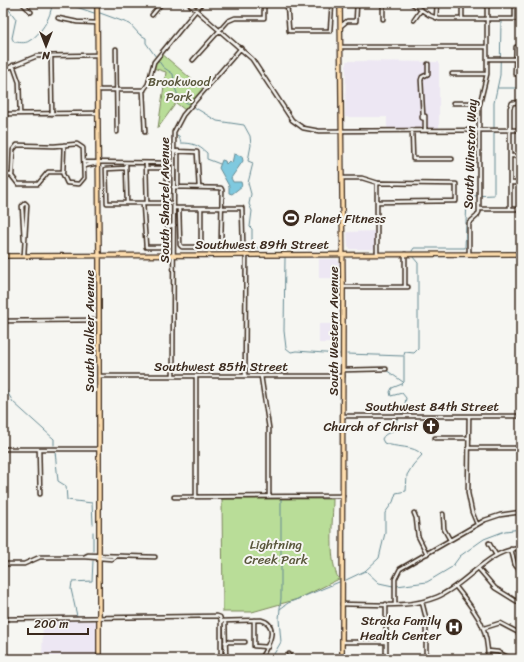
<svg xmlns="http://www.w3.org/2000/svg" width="524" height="662" font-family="Sriracha,sans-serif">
<rect width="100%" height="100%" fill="#f6f6f2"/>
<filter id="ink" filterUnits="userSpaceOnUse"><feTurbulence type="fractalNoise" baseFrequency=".025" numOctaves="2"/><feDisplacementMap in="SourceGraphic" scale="8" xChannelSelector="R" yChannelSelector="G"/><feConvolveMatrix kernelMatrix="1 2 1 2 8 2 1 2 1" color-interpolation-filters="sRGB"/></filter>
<g filter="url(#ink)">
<path fill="#ede7f3" d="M346 61 439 62V128H387V117H345Z
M375 231V249H350L348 247 347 232Z
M319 259H337L339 262V278H319Z
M319 324H337V343H319Z
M43 620 96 621V659H42Z"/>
<path fill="#b9dd98" stroke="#7a845b" d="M161 53 203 89 185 110 176 103 158 128 166 72 153 68 155 61Z
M222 499H333C333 519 328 563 339 579L298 599 252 612H223Z"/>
<path fill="#7fc9df" stroke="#648992" d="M234 154 242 156 243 161 231 178 233 182H241L242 186 232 194 229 193V186L219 168 222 160 225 161 226 164 229 161 232 163Z"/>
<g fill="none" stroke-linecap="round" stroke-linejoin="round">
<path stroke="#648992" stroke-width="1" d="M4 3 16 19 12 38 14 42C18 42 25 44 29 41 40 35 51 18 52 4L54 3
M65 3 94 13
M100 13 130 24 139 34 146 38V43L156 57
M158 60 163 67 173 74 175 88 179 98 217 121 244 125 250 136 251 145 248 161 253 163 248 183 251 194 249 204 252 211 250 227 252 229V245C260 252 273 245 283 248L284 250
M498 88H521
M176 135 179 136 181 143C193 143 198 145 207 153V159L220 164
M412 251 414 248H465L467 198 473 196 494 195V103L500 75 501 21
M285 258 284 331 286 348 291 352 296 351 339 354
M347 354 403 356
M404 355 405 352 414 353 418 349V263L412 256
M386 370 403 382
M3 385 13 402 54 439V445
M55 451 58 481 66 486 67 500 92 503 93 524
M93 551V532
M366 571 379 583 393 586
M346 580 365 571 379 558 385 533V513L393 502 396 493 406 491 407 475 413 465 422 455C415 445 395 448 384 443L382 439C385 432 393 433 397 427L396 421 404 410 406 398 402 393 391 396 390 392 392 388 402 384 404 382V356
M397 586 427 582 452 567 460 556 484 539 505 531 521 529
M280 609 288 603 339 582
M77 616 71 589 72 582 92 581 93 561
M271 659 281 642 279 619 281 598V499"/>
<defs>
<path id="minor" d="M22 3 31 12
M188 3 252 59 292 120 303 128 319 131 521 130
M287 3 289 31H330L332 3
M411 3 429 15 439 19H521
M462 3V19
M152 15 162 3
M58 18 77 22 97 23
M436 18 437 3
M383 19V3
M515 19V3
M414 20 421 10
M341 26 347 21H356L357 3
M341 47H487
M521 47H516L515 74H521
M116 49 117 132
M51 56 52 114
M487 59H516
M193 60 228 21 235 18H264V3
M13 65 19 82 20 114
M3 70 37 56 97 55
M452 74H487
M98 90H144
M453 103H480
M3 114 98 113
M422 116H425V119L422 118Z
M423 116 421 80 422 77 428 74V64
M425 119V130
M412 130 413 159H452
M145 132 143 91 148 84 154 62 202 3
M173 151 197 152 199 188
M178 151V187
M510 156H521
M84 162 173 163
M126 163 127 203
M146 163 147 203
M84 166 98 163
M126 168 106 169 107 203H173
M146 168H164L167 170V203
M63 172 64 145
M3 175H11L18 184H38L48 172H62L67 183 79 184 84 178 83 148 77 144 54 146 17 145 13 150 12 175
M342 178H362L378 183 456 184V201L377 202
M377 183V254
M510 183H521
M173 187 221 188 222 190 221 243 222 245 239 246 243 244 242 208C219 208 196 208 174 208
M143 204 146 247H165L167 245 168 227 174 225
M179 208 180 245 182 247H201V208
M479 209H521
M510 209V108L512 103 521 102
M405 254V287
M469 254V223L477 216 479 212V107L487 74V3
M24 255 27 205 25 203 22 206 24 239
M343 287H408
M3 321 99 320
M343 370 386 369
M99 376H343
M173 376 174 132 183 115 241 48
M245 376 246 255
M261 376 269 428V496
M343 416H521
M469 416 468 493 472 512 477 524
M435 438H469
M469 448H521
M3 449H99
M39 449 40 494
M196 496V376
M174 497 343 496
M414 513 416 518 418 536 427 554
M443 514 444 529 450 540
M489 543 496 555
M511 549 515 565 521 572
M85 557 112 559 115 557
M3 564H24L40 557H84L88 555 155 557
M478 568 495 588 521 604
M456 587C476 613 488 625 488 659
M422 602 426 618V659
M342 604C373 604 408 609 437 597 468 584 486 550 521 548
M395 604V579L400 569 485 520 500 515 521 512
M3 619 217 616 220 617 221 621
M254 620V646L268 647
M221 621 261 620C281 625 267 648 260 659
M225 621 226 659
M484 628 500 623 521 634
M225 642H245
M342 642H386
M488 651 498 652 511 659
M221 659V621
M288 659 289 654
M386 659V604"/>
<path id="major" d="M97 3 99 259V659
M340 3 343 287 342 659
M3 256 521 254"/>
</defs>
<use href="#minor" stroke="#3b2a1e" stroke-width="5.5"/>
<use href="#major" stroke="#3b2a1e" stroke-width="6"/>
<use href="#minor" stroke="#f6f6f2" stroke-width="2.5"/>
<use href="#major" stroke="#fddcac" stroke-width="3.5"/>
</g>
</g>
<defs>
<symbol id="stadium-disc" viewBox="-11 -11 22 22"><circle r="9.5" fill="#3b2a1e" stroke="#f6f6f2"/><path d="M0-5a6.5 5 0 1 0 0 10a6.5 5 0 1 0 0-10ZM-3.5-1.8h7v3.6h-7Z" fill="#fff"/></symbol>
<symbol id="church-disc" viewBox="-11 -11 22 22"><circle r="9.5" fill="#3b2a1e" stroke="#f6f6f2"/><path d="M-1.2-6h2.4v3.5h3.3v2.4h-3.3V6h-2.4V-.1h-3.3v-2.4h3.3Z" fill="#fff"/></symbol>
<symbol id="hospital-disc" viewBox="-11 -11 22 22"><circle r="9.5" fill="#3b2a1e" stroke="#f6f6f2"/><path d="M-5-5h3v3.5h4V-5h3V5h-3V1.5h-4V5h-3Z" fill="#fff"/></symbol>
</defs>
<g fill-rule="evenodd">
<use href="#stadium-disc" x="281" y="208" width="20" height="20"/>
<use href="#church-disc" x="421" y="416" width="20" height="20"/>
<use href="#hospital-disc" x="444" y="617" width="20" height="20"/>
</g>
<g text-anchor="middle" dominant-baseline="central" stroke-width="4" stroke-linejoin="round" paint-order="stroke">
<g font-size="13" fill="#5a573c" stroke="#f6f6f2">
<text x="179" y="81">Brookwood<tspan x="179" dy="15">Park</tspan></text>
<text x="276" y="544">Lightning<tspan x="276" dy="15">Creek Park</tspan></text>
</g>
<g font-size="13" fill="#3b2a1e" stroke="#f6f6f2">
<text transform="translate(470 154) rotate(-88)">South Winston Way</text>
<text transform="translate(164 200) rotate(-90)">South Shartel Avenue</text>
<text x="262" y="244">Southwest 89th Street</text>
<text transform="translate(89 331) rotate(-90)">South Walker Avenue</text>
<text transform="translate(333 331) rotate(-90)">South Western Avenue</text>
<text x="221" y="366">Southwest 85th Street</text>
<text x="432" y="406">Southwest 84th Street</text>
</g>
<g font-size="13" fill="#3b2a1e" stroke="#f6f6f2" text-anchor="end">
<text x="304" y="218" text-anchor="start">Planet Fitness</text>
<text x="418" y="426">Church of Christ</text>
<text x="441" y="620">Straka Family<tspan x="441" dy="15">Health Center</tspan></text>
</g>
</g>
<rect width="524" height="662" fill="none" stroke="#f6f6f2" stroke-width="16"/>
<rect x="8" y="8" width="508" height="646" fill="none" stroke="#3b2a1e" stroke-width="1.5" filter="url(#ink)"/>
<g transform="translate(46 46) rotate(180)" stroke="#f6f6f2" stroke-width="3" paint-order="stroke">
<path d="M0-3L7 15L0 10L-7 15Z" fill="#3b2a1e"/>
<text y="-6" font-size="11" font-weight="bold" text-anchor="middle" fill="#3b2a1e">N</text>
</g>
<path d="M28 628v6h60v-6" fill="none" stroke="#3b2a1e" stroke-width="2"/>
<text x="34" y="628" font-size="12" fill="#3b2a1e" stroke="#f6f6f2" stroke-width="3" paint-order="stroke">200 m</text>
</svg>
